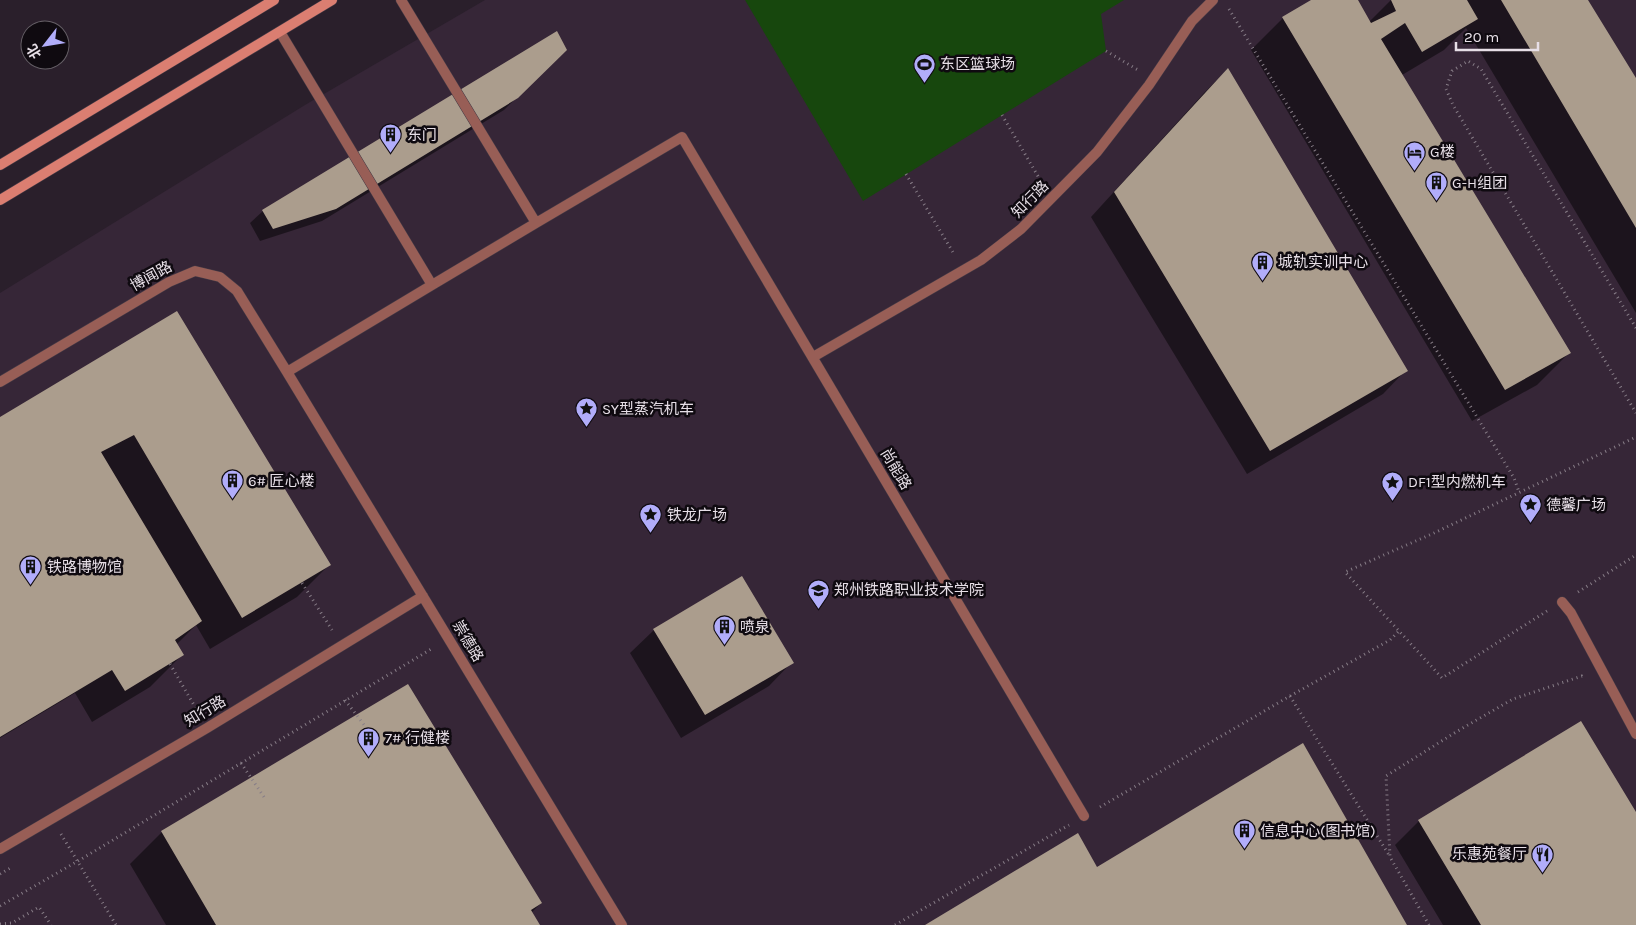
<svg xmlns="http://www.w3.org/2000/svg" width="1636" height="925" font-family="Karla,'Noto Sans SC',sans-serif">
<rect width="100%" height="100%" fill="#2a1f2b"/>
<path fill="#362637" d="M485 0H1636V925H0V293L305 105Z"/>
<path fill="#17470d" d="M745 0H1124L1101 14 1106 51 863 201Z"/>
<path fill="#0007" d="M1314 0H1356L1369 22 1391 0H1587L1636 80V313L1466 28 1444 50 1402 75 1569 353 1537 385 1472 421 1251 50 1283 18Z
M556 33 565 50 504 110 322 221 260 241 250 223 263 211Z
M1227 70 1406 370 1383 394 1247 474 1091 217 1204 93Z
M177 313 329 565 297 597 210 649 196 625 176 645 182 655 150 687 92 722 75 693 0 738V419Z
M654 630 792 662 769 686 681 738 630 653Z
M1580 723 1636 815V925H1443L1395 845 1419 821Z
M162 832 541 903 531 913 539 925H166L130 864Z"/>
<path fill="#ab9d8d" d="M1311 0H1358L1371 23 1396 11 1391 0H1467L1478 19 1422 52 1405 23 1381 39 1571 353 1505 390 1282 17Z
M1501 0H1588L1636 78V228Z
M557 31 567 50 518 98 336 209 273 229 262 210Z
M1228 68 1408 371 1270 451 1114 192Z
M177 311 331 565 242 618 134 435 101 452 202 621 175 640 184 655 125 691 112 670 0 737V417Z
M742 576 794 663 705 715 653 629Z
M408 684 542 903 531 910 540 925H216L161 831Z
M1581 721 1636 812V925H1481L1418 820Z
M1303 743 1407 925H925L1078 833 1097 867Z"/>
<g fill="none" stroke-linecap="round" stroke-linejoin="round">
<defs>
<path id="street" d="M401 0 536 223 682 137 1084 816
M280 32 432 285 287 372
M432 285 536 223
M813 357 981 260 1021 229 1097 152 1149 85 1192 21 1213 0
M0 382 169 282 195 271 220 277 237 291 287 372 622 925
M1562 602 1571 613 1636 734
M0 849 207 728 423 596"/>
<path id="secondary" d="M0 165 274 0
M0 200 332 0"/>
</defs>
<use href="#street" stroke="#443a45" stroke-width="11"/>
<use href="#secondary" stroke="#443a45" stroke-width="11"/>
<path stroke="#877d87" stroke-width="3" stroke-dasharray="1 4" stroke-linecap="butt" d="M1229 9 1514 478 1519 492
M1106 51 1138 70
M1002 115 1042 183
M906 174 954 254
M1636 328 1481 69 1468 61 1452 71 1446 89 1453 105 1636 413
M302 583 332 630
M1578 592 1636 555
M1547 611 1442 678 1345 572 1434 533 1636 437
M170 664 198 712
M1290 696 1389 855
M345 700 368 730
M241 763 266 800
M1100 807 1290 696 1390 640 1399 631
M61 834 116 925
M0 874 12 867
M0 906 78 861 433 648
M0 924 12 923 39 907 51 925
M895 925 1069 825
M1429 925 1390 857 1386 776 1456 732 1513 699 1582 676 1583 677"/>
<use href="#street" stroke="#985e56" stroke-width="10"/>
<use href="#secondary" stroke="#db7e71" stroke-width="10"/>
</g>
<defs>
<symbol id="stadium-pin" viewBox="-11 -11 22 30"><path d="M0 17L-7.5 6A9.5 9.5 0 1 1 7.5 6Z" fill="#b1adfa" stroke="#0f0a10"/><path d="M0-5a6.5 5 0 1 0 0 10a6.5 5 0 1 0 0-10ZM-3.5-1.8h7v3.6h-7Z" fill="#111"/></symbol>
<symbol id="building-pin" viewBox="-11 -11 22 30"><path d="M0 17L-7.5 6A9.5 9.5 0 1 1 7.5 6Z" fill="#b1adfa" stroke="#0f0a10"/><path d="M-4-6H4V6H1V3H-1V6H-4ZM-2.5-4.3h1.7v1.8h-1.7ZM.8-4.3h1.7v1.8H.8ZM-2.5-1h1.7V.8h-1.7ZM.8-1h1.7V.8H.8Z" fill="#111"/></symbol>
<symbol id="hotel-pin" viewBox="-11 -11 22 30"><path d="M0 17L-7.5 6A9.5 9.5 0 1 1 7.5 6Z" fill="#b1adfa" stroke="#0f0a10"/><path d="M-6-4.5h1.5V1H6V5H4.5V3h-9V5H-6ZM-4 0a1.8 1.8 0 1 1 3.6 0ZM.5 0V-2.5h3Q6-2.5 6 0Z" fill="#111"/></symbol>
<symbol id="sight-pin" viewBox="-11 -11 22 30"><path d="M0 17L-7.5 6A9.5 9.5 0 1 1 7.5 6Z" fill="#b1adfa" stroke="#0f0a10"/><path d="M0-6L1.8-2.2L6-1.7L2.9 1.2L3.7 5.4L0 3.3L-3.7 5.4L-2.9 1.2L-6-1.7L-1.8-2.2Z" fill="#111"/></symbol>
<symbol id="university-pin" viewBox="-11 -11 22 30"><path d="M0 17L-7.5 6A9.5 9.5 0 1 1 7.5 6Z" fill="#b1adfa" stroke="#0f0a10"/><path d="M0-5L7-2L0 1L-7-2ZM-4 1L0 2.5L4 1V4Q0 6-4 4Z" fill="#111"/></symbol>
<symbol id="restaurant-pin" viewBox="-11 -11 22 30"><path d="M0 17L-7.5 6A9.5 9.5 0 1 1 7.5 6Z" fill="#b1adfa" stroke="#0f0a10"/><path d="M-5-6h1v4h1v-4h1v4h1v-4h1v5L-1.5 .5V6h-2V.5L-5-1ZM5-6V6H3V1.5H1.5Q1.5-4 5-6Z" fill="#111"/></symbol>
</defs>
<g fill-rule="evenodd">
<use href="#stadium-pin" x="912" y="52" width="25" height="34"/>
<use href="#building-pin" x="378" y="122" width="25" height="34"/>
<use href="#hotel-pin" x="1402" y="140" width="25" height="34"/>
<use href="#building-pin" x="1424" y="170" width="25" height="34"/>
<use href="#building-pin" x="1250" y="250" width="25" height="34"/>
<use href="#sight-pin" x="574" y="396" width="25" height="34"/>
<use href="#building-pin" x="220" y="468" width="25" height="34"/>
<use href="#sight-pin" x="1380" y="470" width="25" height="34"/>
<use href="#sight-pin" x="1518" y="492" width="25" height="34"/>
<use href="#sight-pin" x="638" y="502" width="25" height="34"/>
<use href="#building-pin" x="18" y="554" width="25" height="34"/>
<use href="#university-pin" x="806" y="578" width="25" height="34"/>
<use href="#building-pin" x="712" y="614" width="25" height="34"/>
<use href="#building-pin" x="356" y="726" width="25" height="34"/>
<use href="#building-pin" x="1232" y="818" width="25" height="34"/>
<use href="#restaurant-pin" x="1530" y="842" width="25" height="34"/>
</g>
<g text-anchor="middle" dominant-baseline="central" stroke-width="5" stroke-linejoin="round" paint-order="stroke">
<g font-size="15" fill="#e7dfe7" stroke="#0f0a10" text-anchor="start">
<text x="940" y="64">东区篮球场</text>
<text x="407" y="135">东门</text>
<text x="1430" y="152">G楼</text>
<text x="1452" y="183">G-H组团</text>
<text x="1278" y="262">城轨实训中心</text>
<text x="602" y="409">SY型蒸汽机车</text>
<text x="248" y="481">6# 匠心楼</text>
<text x="1408" y="482">DF1型内燃机车</text>
<text x="1546" y="505">德馨广场</text>
<text x="667" y="515">铁龙广场</text>
<text x="47" y="567">铁路博物馆</text>
<text x="834" y="590">郑州铁路职业技术学院</text>
<text x="740" y="627">喷泉</text>
<text x="385" y="738">7# 行健楼</text>
<text x="1260" y="831">信息中心(图书馆)</text>
<text x="1527" y="854" text-anchor="end">乐惠苑餐厅</text>
</g>
<g font-size="15" fill="#e7dfe7" stroke="#0f0a10">
<text transform="translate(1030 199) rotate(-45)">知行路</text>
<text transform="translate(151 276) rotate(-29)">博闻路</text>
<text transform="translate(896 469) rotate(59)">尚能路</text>
<text transform="translate(468 641) rotate(59)">崇德路</text>
<text transform="translate(205 711) rotate(-31)">知行路</text>
</g>
</g>
<g transform="translate(45 45) rotate(239)"><circle r="24" fill="#0f0a10" stroke="#655f66"/>
<path d="M0-4L9 19L0 12L-9 19Z" fill="#b1adfa"/>
<text y="-8" font-size="14" font-weight="bold" text-anchor="middle" fill="#e7dfe7">北</text>
</g>
<path d="M1456 42v8h82v-8" fill="none" stroke="#e7dfe7" stroke-width="2.5"/>
<text x="1464" y="42" font-size="15" fill="#e7dfe7" stroke="#0f0a10" stroke-width="4" paint-order="stroke">20 m</text>
</svg>
